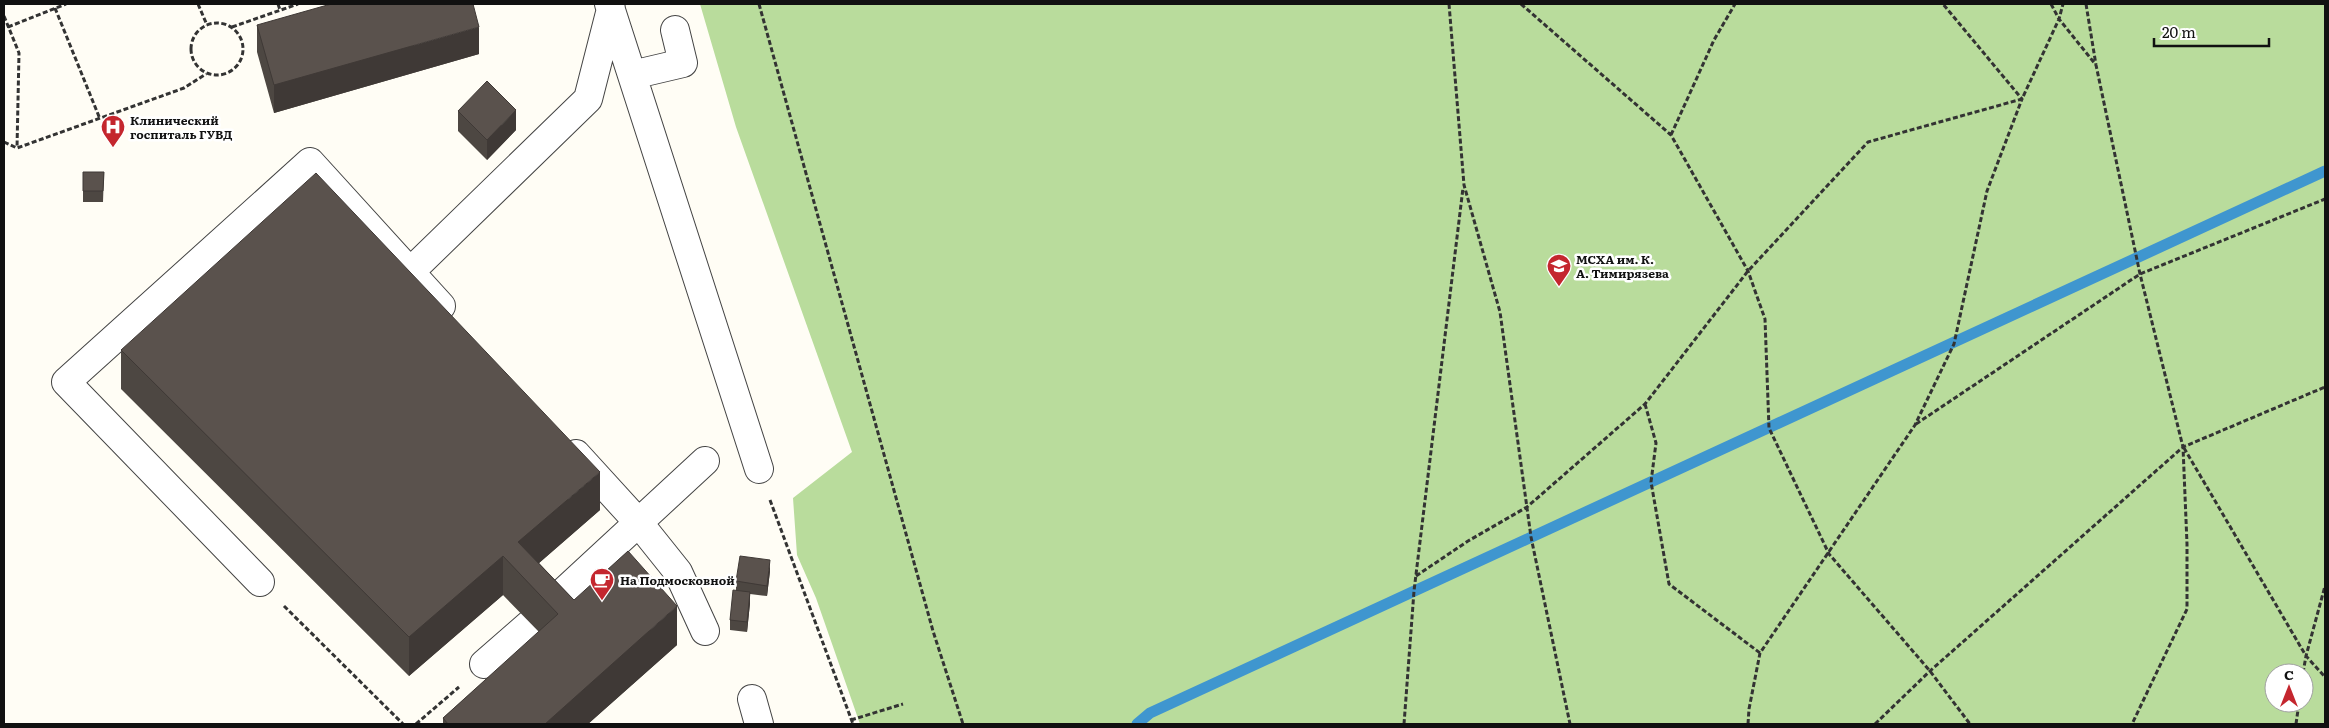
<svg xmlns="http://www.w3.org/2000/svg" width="2329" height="728" font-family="Literata,serif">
<rect width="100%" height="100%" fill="#fffdf5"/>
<path fill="#b9dc9c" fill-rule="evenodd" d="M700 4H2325V724H860L816 598 797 555 793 498 852 452 736 127ZM2274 673H2304V703H2274Z"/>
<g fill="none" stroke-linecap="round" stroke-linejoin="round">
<path stroke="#3f96cf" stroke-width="11" d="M1137 724 1150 713 2325 171"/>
<defs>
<path id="minor" d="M609 4 759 469
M632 75 683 63 675 30
M410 272 588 99 611 9
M576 454 638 522 678 572 705 631
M260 582 66 382 310 162 441 306
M545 609 705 461
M484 664 531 623
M752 699 759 724"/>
</defs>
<use href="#minor" stroke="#444" stroke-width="30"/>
<path stroke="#333" stroke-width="3" stroke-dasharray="5 2.5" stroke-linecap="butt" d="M198 4 207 25
M278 4 280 10
M759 4 933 631 963 724
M1449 4 1464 185 1500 312 1531 537 1570 724
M1521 4 1671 135 1748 271 1765 319 1769 428 1829 554 1930 671 1970 724
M2051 4 2059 19 2096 65 2140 274 2183 447 2187 544V609L2132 724
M2086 4 2096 65
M55 8 100 119
M4 16 19 53 17 148
M191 49a26 26 0 1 1 52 0a26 26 0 1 1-52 0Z
M8 27 66 4
M232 27 298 4
M1671 135 1714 40 1735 4
M4 142 17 148 184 88 206 74
M1645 404 1656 443 1651 482 1669 584 1760 653
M1916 424 2140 274 2325 199
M2184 448 2306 656 2325 677
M770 500 853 724
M1416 576 1468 541 1527 507 1645 404 1748 271 1868 142 2022 99 2059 19 2063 4
M284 606 403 724
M2303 673 2306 656 2325 586
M851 720 903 704
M416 724 459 687
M1404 724 1414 591 1463 188
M1748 724 1749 709 1760 653 1915 425 1954 344 1987 191 2022 99 1943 4
M1875 724 1930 671 2183 447 2325 387
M2296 724 2299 703"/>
<use href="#minor" stroke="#fff" stroke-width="28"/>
</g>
<path fill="#4d4742" d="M257 25 479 54 274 113 257 52Z
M458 111 516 130 487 160 458 131Z
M83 172H104L103 202H83Z
M121 350 600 510 539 563 574 600 677 645 588 724H443V718L539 632 503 595 409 676 121 389Z
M770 571 767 596 750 594V603L747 632 730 630V620L736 591V581Z"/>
<path fill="#3f3936" d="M479 27V54L274 113V85Z
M516 110V130L487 160V140Z
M600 472V510L523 577 518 542Z
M503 556V595L409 676V637Z
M770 560V571L767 596V586Z
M750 592V603L747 632V622Z
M677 606V645L588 724H545Z"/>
<path fill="#5a524d" stroke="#3f3936" d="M331 4H473L479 27 274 85 257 25Z
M487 81 516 110 487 140 458 111Z
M83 172H104L103 191H83Z
M316 173 600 472 518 542 574 600 628 551 677 606 545 724H448L443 718 558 614 503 556 409 637 121 350Z
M740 556 770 560 767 586 736 581Z
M733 590 750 592 747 622 730 620Z"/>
<defs>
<symbol id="hospital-pin" viewBox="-11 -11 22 30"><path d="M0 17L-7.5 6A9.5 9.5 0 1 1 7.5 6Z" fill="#c4262e" stroke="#fff"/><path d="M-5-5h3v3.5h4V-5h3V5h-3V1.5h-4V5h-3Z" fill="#fff"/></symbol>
<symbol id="university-pin" viewBox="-11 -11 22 30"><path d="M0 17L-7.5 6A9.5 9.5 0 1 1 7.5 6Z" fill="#c4262e" stroke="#fff"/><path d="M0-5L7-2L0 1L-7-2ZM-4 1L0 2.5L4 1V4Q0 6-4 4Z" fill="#fff"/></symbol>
<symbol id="cafe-pin" viewBox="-11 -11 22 30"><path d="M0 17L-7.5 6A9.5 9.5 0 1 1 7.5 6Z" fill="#c4262e" stroke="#fff"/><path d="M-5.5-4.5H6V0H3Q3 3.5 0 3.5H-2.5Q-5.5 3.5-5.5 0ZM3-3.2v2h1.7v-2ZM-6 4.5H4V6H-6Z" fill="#fff"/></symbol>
</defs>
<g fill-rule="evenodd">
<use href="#hospital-pin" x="99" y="113" width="28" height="38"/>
<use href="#university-pin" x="1545" y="252" width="28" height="38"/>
<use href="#cafe-pin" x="588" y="566" width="28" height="38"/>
</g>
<g text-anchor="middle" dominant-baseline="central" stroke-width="5" stroke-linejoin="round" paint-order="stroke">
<g font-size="12" font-weight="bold" fill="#111" stroke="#fff" text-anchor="start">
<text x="130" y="120">Клинический<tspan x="130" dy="14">госпиталь ГУВД</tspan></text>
<text x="1576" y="259">МСХА им. К.<tspan x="1576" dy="14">А. Тимирязева</tspan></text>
<text x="620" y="580">На Подмосковной</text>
</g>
</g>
<rect width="2329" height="728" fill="none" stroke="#111111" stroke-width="10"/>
<g transform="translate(2289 688)"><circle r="24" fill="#ffffff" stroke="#a0a0a0"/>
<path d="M0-4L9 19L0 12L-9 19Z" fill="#c4262e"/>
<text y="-8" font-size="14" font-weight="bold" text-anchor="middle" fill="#111111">С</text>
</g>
<path d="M2154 38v8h115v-8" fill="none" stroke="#111111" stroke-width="2.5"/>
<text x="2162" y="38" font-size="15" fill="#111111" stroke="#ffffff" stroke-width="4" paint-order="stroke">20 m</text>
</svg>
